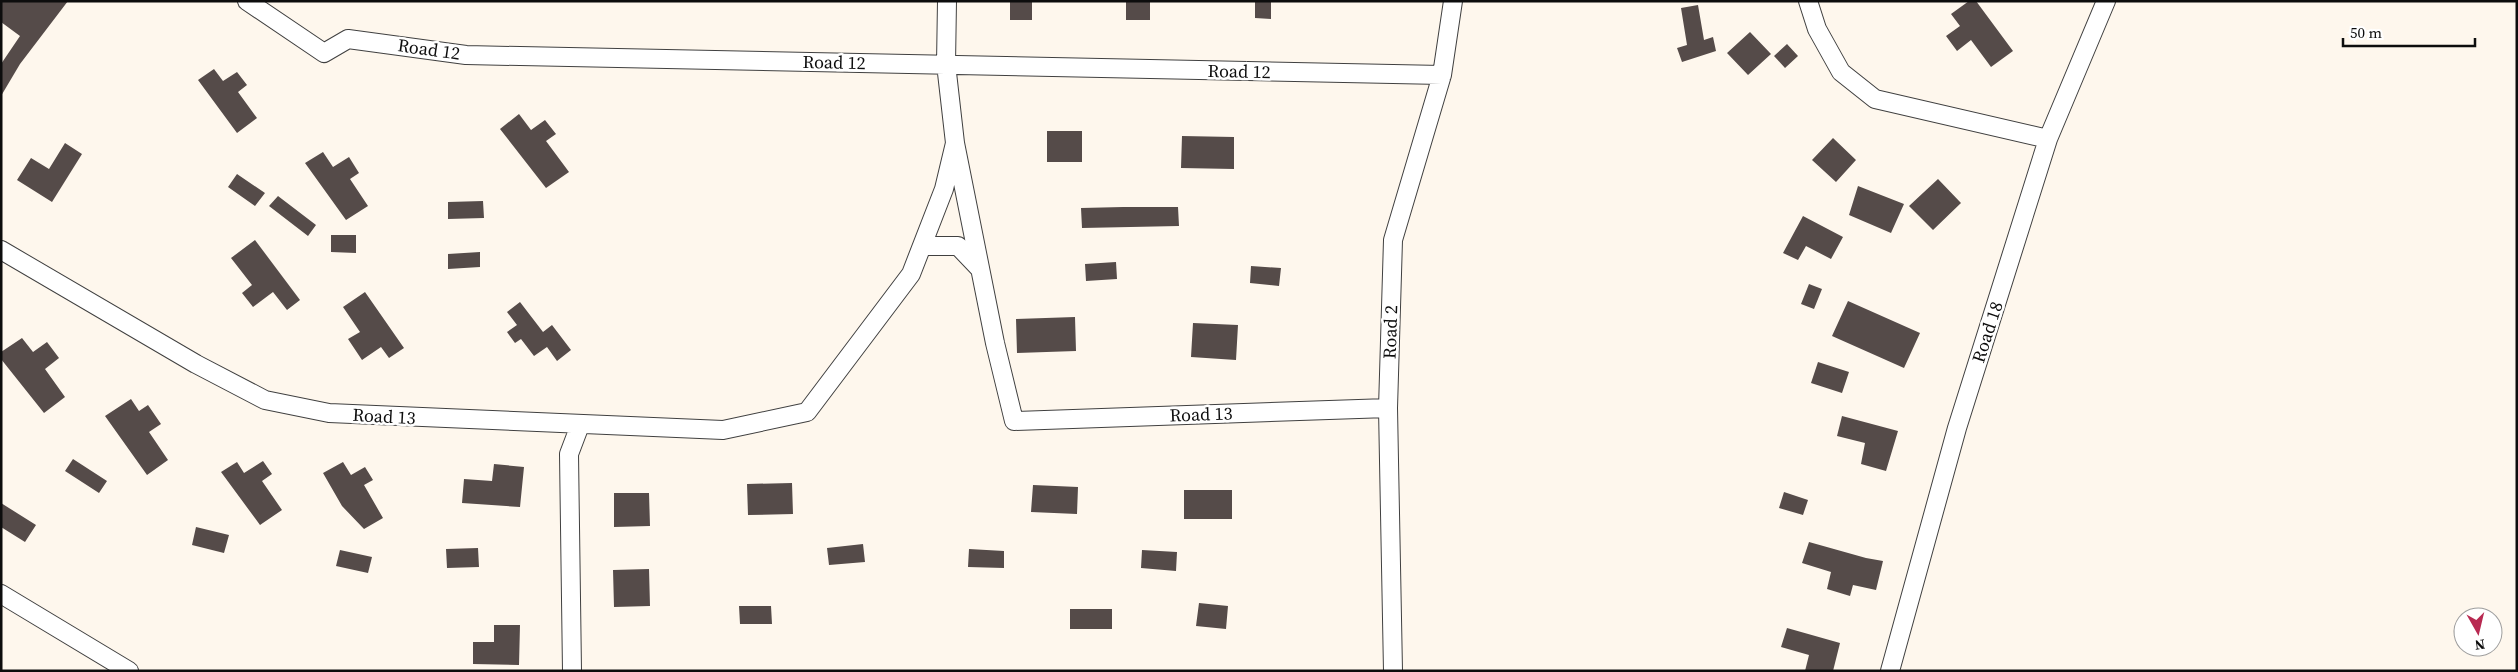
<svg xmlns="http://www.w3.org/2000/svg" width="2518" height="672" font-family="'Source Serif 4',serif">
<rect width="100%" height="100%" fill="#fef7ed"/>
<path fill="#554b49" d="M1 1H68L20 64 1 96V64L20 36 1 22Z
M1010 1H1032V20H1010Z
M1126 1H1150V20H1126Z
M1255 1H1271V19L1255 18Z
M1969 1H1976L2013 51 1991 67 1971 40 1957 51 1946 36 1960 26 1951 14Z
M1698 5 1704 40 1713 37 1716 51 1682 62 1677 48 1687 45 1681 8Z
M1750 32 1771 54 1748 75 1727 53Z
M1787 44 1798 56 1785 68 1774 56Z
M214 69 223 81 237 72 247 85 238 92 257 118 237 133 198 80Z
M519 114 531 130 545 120 556 134 546 141 569 172 546 188 500 129Z
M1047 131H1082V162H1047Z
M1182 136 1234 137V169L1181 168Z
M1833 138 1856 160 1836 182 1812 160Z
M65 143 82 154 52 202 17 180 31 158 49 169Z
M323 152 333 167 349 157 359 173 350 179 368 206 346 220 305 163Z
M237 174 265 193 255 206 228 187Z
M1938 179 1961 203 1933 230 1909 206Z
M1858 186 1904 204 1891 233 1849 215Z
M278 196 316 225 308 236 269 206Z
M483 201 484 218 448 219V202Z
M1123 207H1178L1179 226 1082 228 1081 208Z
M1803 216 1843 237 1831 259 1806 246 1798 260 1783 253Z
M331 235H356V253L331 252Z
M255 240 300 300 287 310 273 292 253 307 242 293 252 285 231 258Z
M480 252V267L448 269V254Z
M1116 262 1117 279 1086 281 1085 264Z
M1251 266 1281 268 1279 286 1250 283Z
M1809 284 1822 289 1814 309 1801 304Z
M365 292 404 348 389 358 381 347 362 360 348 339 360 332 343 307Z
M1848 301 1920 333 1904 368 1832 336Z
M520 302 543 332 552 325 571 350 557 361 547 347 534 356 521 339 515 343 507 332 517 325 507 312Z
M1075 317 1076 351 1017 353 1016 319Z
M1193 323 1238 325 1236 360 1191 357Z
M22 338 33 352 47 342 59 358 45 369 65 397 44 413 1 359V352Z
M1818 362 1849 372 1842 393 1811 383Z
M131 399 139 411 148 405 161 424 149 432 168 460 147 475 105 416Z
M1842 416 1898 431 1886 471 1861 464 1865 443 1837 436Z
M73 459 107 481 99 493 65 471Z
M263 461 272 474 262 481 282 510 260 525 221 472 237 462 244 473Z
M343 462 351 475 365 467 373 480 364 485 383 518 364 529 342 506 323 473Z
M494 464 524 467 520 507 462 503 464 479 492 481Z
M792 483 793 514 748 515 747 484Z
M1033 485 1078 487 1077 514 1031 512Z
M1184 490H1232V519H1184Z
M1784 492 1808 500 1803 515 1779 508Z
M614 493H649L650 526 614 527Z
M1 503 36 525 25 542 1 527Z
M196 527 229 535 224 553 192 545Z
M1809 542 1866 558 1883 561 1876 590 1853 585 1850 596 1827 589 1831 572 1802 563Z
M863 544 865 562 829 565 827 548Z
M478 548 479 567 447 568 446 549Z
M969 549 1004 551V568L968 567Z
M340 550 372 557 368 573 336 566Z
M1142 550 1177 552 1176 571 1141 568Z
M649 569 650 606 614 607 613 570Z
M1199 603 1228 606 1226 629 1196 626Z
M739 606H771L772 624H740Z
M1070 609H1112V629H1070Z
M494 625H520L519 665 473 664V642H494Z
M1787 628 1840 643 1833 671H1805L1809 655 1781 647Z"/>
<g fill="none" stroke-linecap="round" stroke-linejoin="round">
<defs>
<path id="street" d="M247 1 324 53 348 39 466 55 1442 75
M947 1 946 64 955 143 995 343 1014 421 1388 408
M1808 1 1817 29 1841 72 1875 99 2048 139
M922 246H958L980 269
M1 250 196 364 265 400 329 413 723 430 807 412 911 274 944 189 955 143
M1 594 129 671
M572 671 569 454 580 425
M1393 671 1388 408 1393 240 1442 75 1453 1
M1890 671 1957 428 2048 139 2106 1"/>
</defs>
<use href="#street" stroke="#404040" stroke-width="20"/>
<use href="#street" stroke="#fff" stroke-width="18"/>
</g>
<g text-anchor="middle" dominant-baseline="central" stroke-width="5" stroke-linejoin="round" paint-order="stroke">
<g font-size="18" fill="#0d0d0d" stroke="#fff">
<text transform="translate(429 49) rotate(8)">Road 12</text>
<text transform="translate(834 62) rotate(1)">Road 12</text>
<text transform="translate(1239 71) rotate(1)">Road 12</text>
<text transform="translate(1390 332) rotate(-88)">Road 2</text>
<text transform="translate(1987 332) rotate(-72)">Road 18</text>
<text transform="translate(1201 414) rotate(-2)">Road 13</text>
<text transform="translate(384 416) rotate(3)">Road 13</text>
</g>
</g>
<rect width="2518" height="672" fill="none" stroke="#0d0d0d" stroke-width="5"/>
<g transform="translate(2478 632) rotate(172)"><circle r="24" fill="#ffffff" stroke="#9e9e9e"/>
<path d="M0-4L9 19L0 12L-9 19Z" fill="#b82951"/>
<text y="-8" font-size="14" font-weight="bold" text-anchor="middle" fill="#0d0d0d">N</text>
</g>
<path d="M2343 38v8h132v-8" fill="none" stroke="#0d0d0d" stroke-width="2.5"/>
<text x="2350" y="38" font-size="15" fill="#0d0d0d" stroke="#ffffff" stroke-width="4" paint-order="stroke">50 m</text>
</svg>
